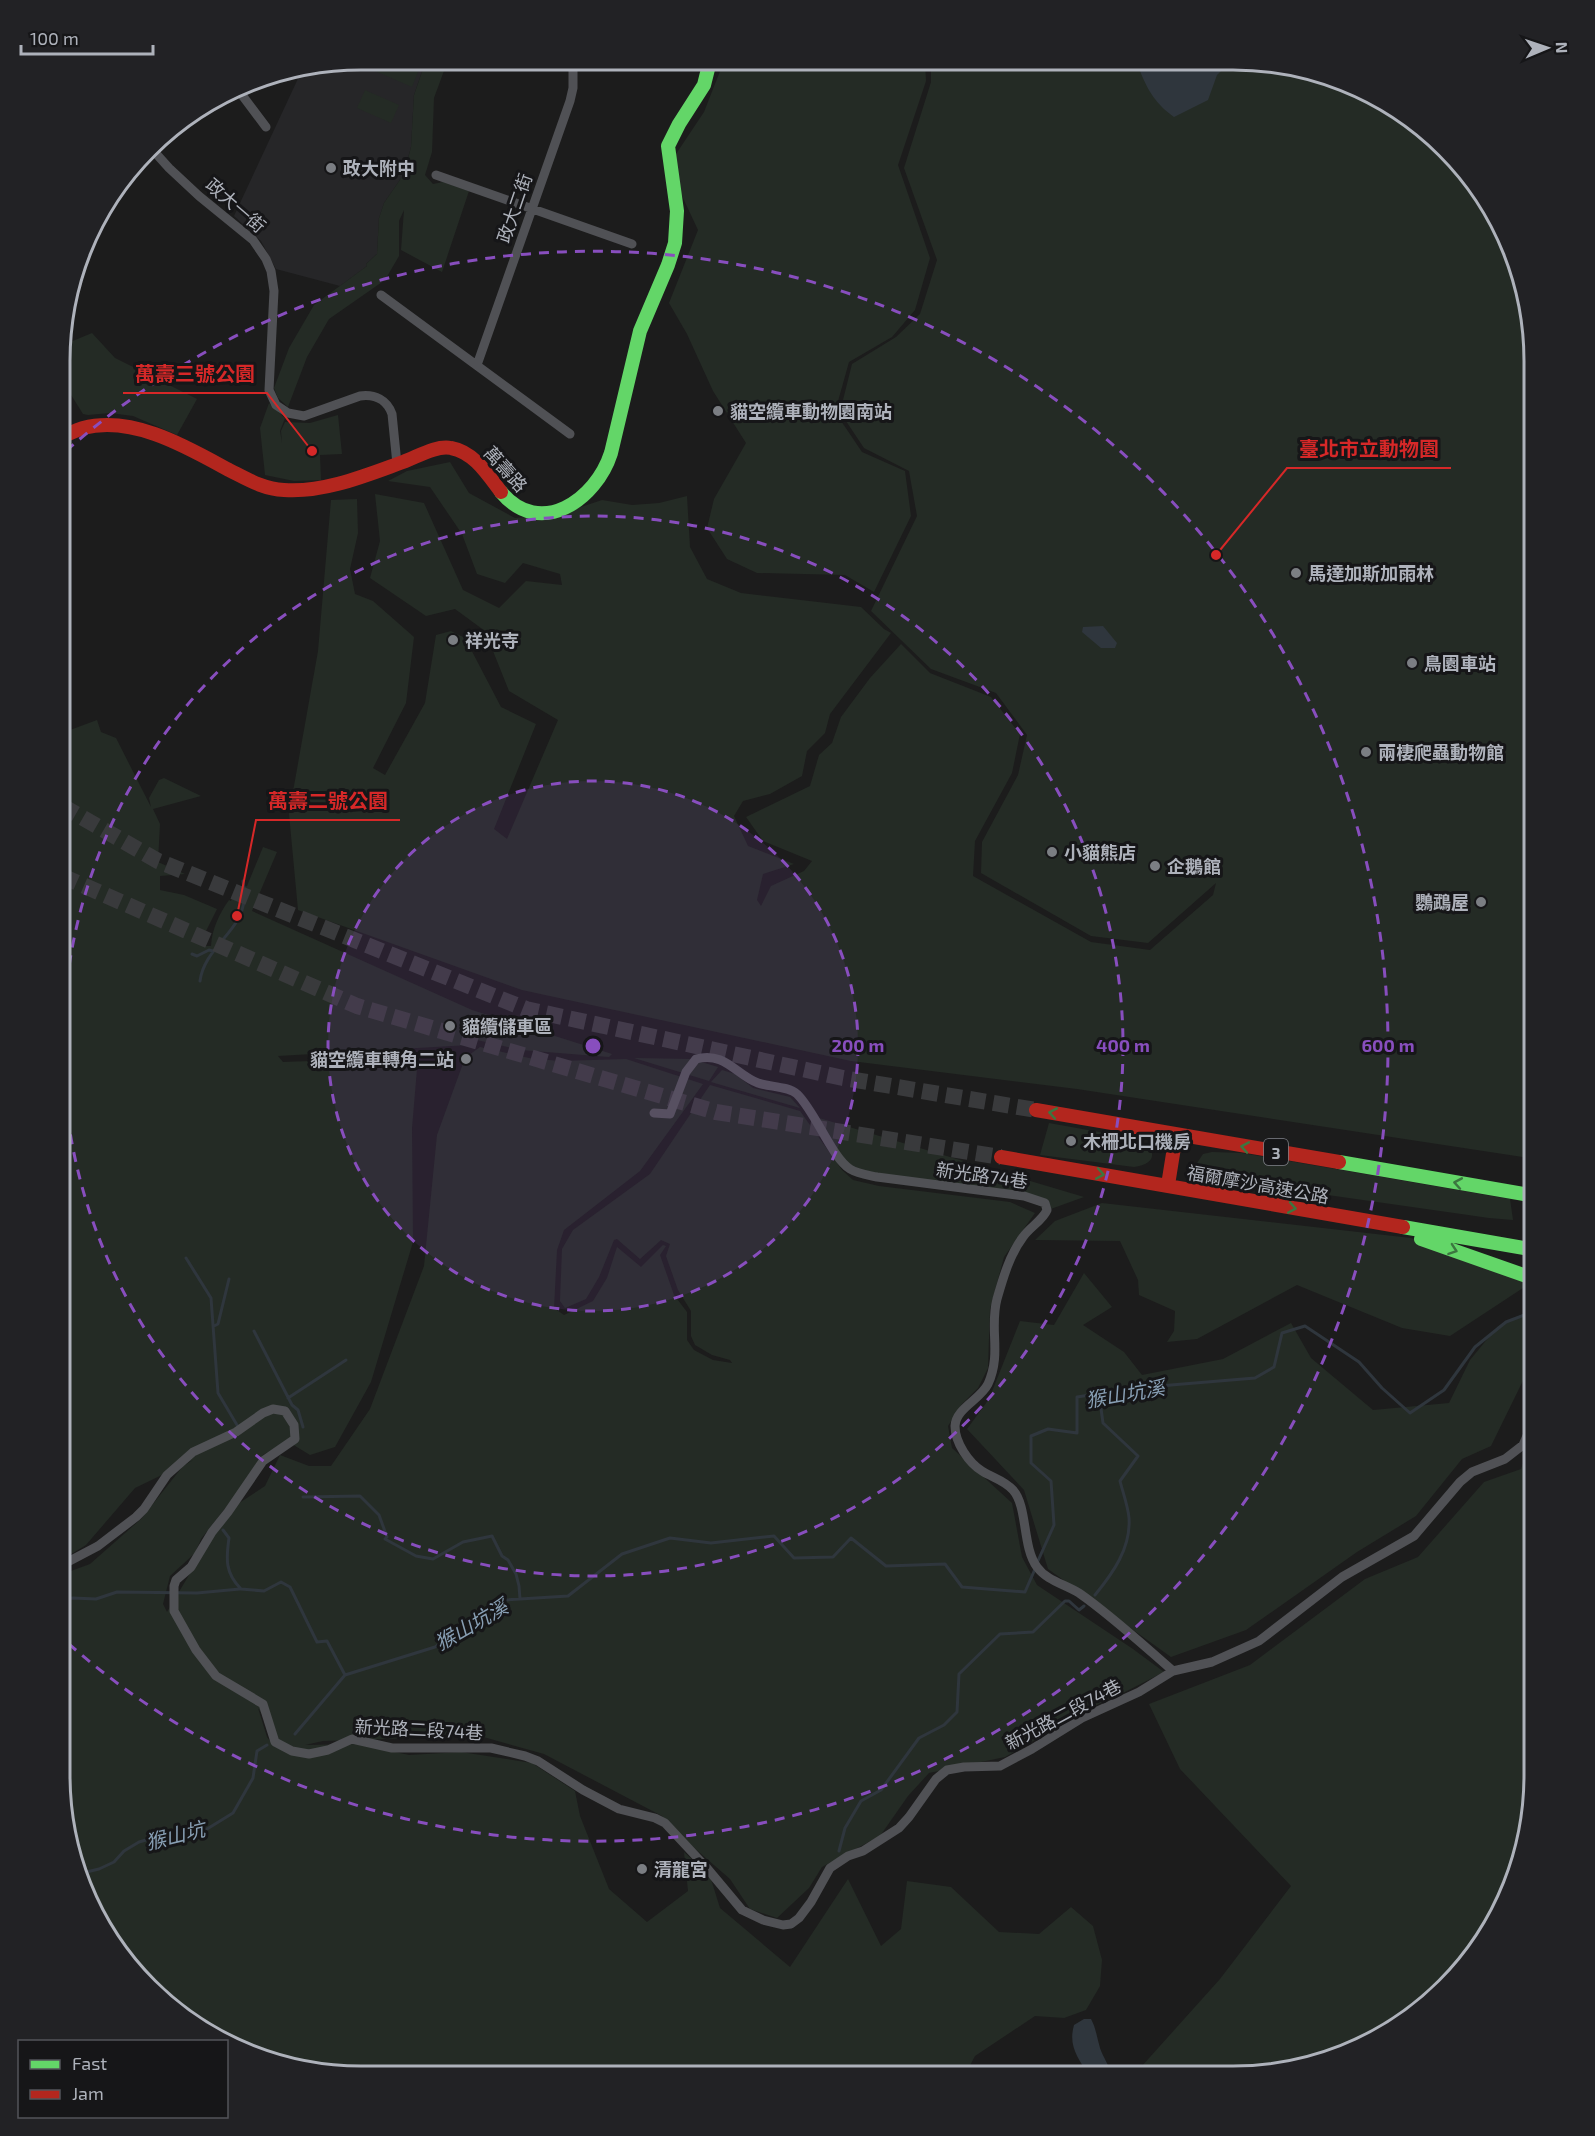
<svg xmlns="http://www.w3.org/2000/svg" width="1595" height="2136" font-family="'Exo 2','Noto Sans TC',sans-serif">
<rect width="100%" height="100%" fill="#1c1c1c"/>
<path fill="#262628" d="M361 60H426L414 95 411 147 404 174 384 203 379 218 377 254 366 264 367 266 340 286 276 269 261 241 234 216 302 70Z"/>
<path fill="#242b25" fill-rule="evenodd" d="M380 60H417L422 62 412 87 375 71Z
M426 60H448L434 98 432 152 425 175 433 184 443 182 469 191 442 272 401 250 404 210 399 221V256L385 280 329 319 307 357 288 407 278 398 274 388 289 348 314 305 367 266 366 264 377 254 379 218 384 203 404 174 411 147 414 95Z
M724 61 925 62 926 81 898 165 930 258 915 310 892 337 849 362 835 412 862 452 905 471 911 516 874 592 845 575 757 573 727 559 707 528 714 499 746 443 713 391 687 334 669 303 698 230 668 166 704 112Z
M931 62 1273 63 1349 83 1401 111 1460 163 1504 228 1525 284 1535 361V1159L1077 1089 851 1061 522 990 298 910 289 814 318 651 331 500 357 499 358 533 350 569 355 594 373 601 414 637 406 703 373 768 385 775 425 703 436 635 451 631 465 638 501 707 536 724 494 829 507 839 558 720 509 691 485 631 455 609 426 616 370 578 380 541 375 494 424 503 463 590 499 608 526 581 562 585 560 574 523 563 505 583 477 574 462 534 430 487 388 481 407 471 450 462 469 493 515 518 560 514 602 500 632 505 659 503 687 496 690 547 707 579 741 593 861 607 884 629 891 633 830 714 825 733 807 751 802 776 770 794 743 801 734 816 748 846 794 864 763 874 757 900 761 906 771 886 804 871 812 861 763 841 746 817 810 786 819 755 832 743 841 717 870 678 901 644 930 673 991 697 1020 734 1012 773 975 841 973 876 1091 942 1150 950 1213 895 1216 883 1148 943 1091 936 981 873 982 842 1018 775 1027 735 996 693 931 669 871 611 917 516 909 471 864 448 840 412 852 364 896 337 920 314 937 260 904 168 931 82Z
M365 90 399 105 391 123 357 108Z
M92 333 115 358 197 399 177 435 133 416 110 413 88 415 83 414 63 382V345Z
M269 403 285 418 280 431 282 443 281 431 285 422 310 423 338 415 342 454 320 455 321 480 294 481 265 475 260 428Z
M97 720 101 732 116 738 151 807 149 798 159 780 164 778 201 796 153 809 160 824 158 862 185 874 160 876V890L184 895 217 909 205 933V946H211C212 929 219 914 229 900L231 901 235 890 247 886 263 847 277 852 252 911 472 1010 612 1054 609 1057 521 1050 477 1040 469 1045 278 1056 283 1062 418 1057 412 1128 413 1242 371 1382 335 1447 310 1455 287 1441 263 1455 238 1492 201 1539 195 1553 170 1576 163 1604 167 1612 227 1511 265 1486 280 1455 309 1466H331L370 1409 424 1266 437 1135 465 1058 480 1047 529 1058 559 1061 626 1059 703 1084 640 1171 564 1230 557 1250 554 1308 564 1315 593 1301 607 1278 617 1247 641 1267 663 1245 666 1246 660 1255 674 1295 687 1312V1340L694 1350 713 1360 732 1363 730 1360 712 1355 695 1345 691 1336V1311L678 1290 666 1256 670 1244 661 1240 640 1259 617 1239 614 1240 599 1277 586 1299 565 1308 560 1301 562 1249 573 1230 650 1174 710 1085 800 1111 842 1170 853 1180 879 1186 1010 1202 1035 1213 1004 1257 990 1309 988 1368 978 1388 962 1404 948 1426 952 1448 1012 1503 1022 1557 1037 1585 1133 1649 1164 1672 1121 1694 1111 1697 1005 1757 929 1773 908 1796 880 1836 822 1867 809 1888 777 1918 750 1909 730 1879 677 1833 662 1816 544 1754 480 1736 323 1741 305 1745 358 1744 409 1755 461 1752 532 1763 575 1791 580 1816 609 1889 647 1922 688 1891 684 1852 710 1876 720 1908 790 1967 848 1879 881 1946 901 1929 907 1881 951 1887 999 1932 1039 1934 1071 1907 1093 1926 1102 1960 1100 1986 1086 2010 1064 2018 1035 2016 975 2056 965 2075 322 2073 264 2060 194 2025 135 1974 91 1908 70 1852 60 1775V1575L90 1564 141 1519 183 1466 193 1460 135 1488 86 1545 60 1561 62 733ZM258 1708 282 1745 290 1747H275L267 1737Z
M634 1058 691 1059 718 1067 709 1081Z
M722 1070 735 1074 753 1088 790 1097 800 1108 711 1082Z
M809 1115 1084 1197 1048 1210 1017 1195 856 1174Z
M1049 1123 1138 1139C1158 1149 1157 1164 1134 1167L1040 1155Z
M1212 1152 1242 1153 1510 1199 1513 1220 1489 1218 1215 1179 1204 1175 1197 1163 1203 1154Z
M1102 1203 1411 1238 1506 1267 1535 1280 1450 1336 1402 1328 1297 1285 1197 1339 1167 1342 1174 1331 1175 1311 1139 1295 1138 1280 1120 1241 1035 1240 1055 1221Z
M1084 1273 1112 1307 1083 1325 1124 1352 1142 1375 1223 1359 1291 1323 1311 1358 1373 1410 1449 1403 1470 1360 1498 1326 1535 1308V1356L1491 1446 1462 1459 1416 1516 1357 1552 1246 1630 1171 1657 1048 1569 1024 1490 967 1429 989 1399 1020 1321 1054 1325Z
M1534 1430V1795L1519 1872 1484 1942 1433 2001 1367 2045 1311 2066 1234 2076H1133L1220 1979 1291 1886 1180 1769 1149 1704 1250 1665 1365 1579 1418 1557 1484 1482 1521 1469Z"/>
<path fill="#2f363d" d="M1146 62 1229 63 1217 75 1208 100 1174 117C1156 104 1148 91 1140 71Z
M1103 626 1117 643 1115 648H1101L1082 632 1083 627Z
M1084 2019H1091C1096 2028 1097 2038 1100 2048 1103 2058 1110 2065 1111 2076H1089C1078 2058 1068 2046 1074 2025Z"/>
<g fill="none" stroke-linecap="round" stroke-linejoin="round">
<path stroke="#2f363d" stroke-width="3" d="M192 954 197 956 209 950 213 951
M200 981C204 948 242 931 244 900 245 894 244 887 243 881
M186 1258 211 1298 218 1393 237 1425
M214 1326 218 1324 229 1279
M254 1331 292 1405 298 1410 303 1427
M288 1398 346 1360
M303 1497 360 1496 379 1515 387 1537 385 1539 416 1556 433 1559 463 1542 492 1536 502 1556 508 1560 516 1574 519 1586 520 1599
M223 1530 229 1538C226 1559 225 1573 241 1589L264 1591 281 1582 290 1587 317 1642 327 1641 345 1675
M1037 1563 1054 1525 1051 1481 1031 1463V1436L1048 1429 1077 1433V1397L1135 1388 1255 1378 1274 1367 1282 1333 1305 1326 1359 1362 1382 1388 1410 1413 1444 1390 1475 1347 1506 1322 1535 1311
M1095 1595C1113 1573 1131 1548 1129 1518 1128 1506 1123 1493 1120 1481L1138 1456 1103 1423 1099 1394
M60 1599 73 1598 96 1599 117 1592 197 1593 240 1589
M345 1675 435 1647 506 1600 568 1596 622 1554 670 1538 711 1543 774 1536 794 1558 833 1557 851 1538 886 1566 945 1564 962 1587 1025 1592 1035 1569
M295 1734 345 1675
M839 1851 845 1828 861 1801 881 1790 919 1738 944 1725 957 1712 959 1674 1000 1634 1033 1632 1065 1601H1069L1079 1610 1084 1606
M78 1874 99 1869 114 1862 124 1851 139 1842 167 1834 207 1829 233 1813 253 1778 257 1751 267 1745"/>
<path stroke="#393a3c" stroke-width="16" stroke-dasharray="16 8" stroke-linecap="butt" d="M62 806 158 861 526 1009 843 1078 1036 1110
M62 876 357 1006 716 1112 1001 1157"/>
<path stroke="#505155" stroke-width="9" d="M239 91 266 127
M151 148 169 168 199 196 253 240 266 259 271 271 274 291 269 390 276 405 288 413 304 416 360 396C375 394 387 400 392 414L397 464
M436 175 632 244
M381 295 570 434
M477 365 570 101 573 88V61
M654 1113 670 1114 686 1072 696 1059C725 1051 736 1075 758 1083 769 1087 788 1086 797 1094 815 1111 832 1158 850 1169 858 1174 868 1175 877 1177L1024 1196 1045 1203 1047 1210C1043 1220 1030 1227 1023 1237 1010 1254 1003 1278 997 1299 989 1329 1002 1353 988 1384 980 1400 956 1408 955 1426 955 1443 969 1463 982 1471 993 1478 1004 1480 1013 1490 1028 1507 1022 1547 1037 1567 1047 1581 1065 1584 1079 1593 1112 1616 1143 1645 1173 1671
M60 1566 98 1546 136 1517 144 1509 167 1475 193 1452 236 1432 263 1413 273 1409 285 1411 294 1425 295 1439 263 1461 228 1512 212 1532 191 1567 176 1580 174 1586V1611L196 1650 216 1676 263 1704 275 1742 292 1751 309 1754 328 1750 352 1739 392 1748H491L525 1756 538 1761 583 1790 619 1809 655 1818 665 1823 706 1867 742 1910 763 1920 783 1925 791 1924 799 1918 811 1902 830 1868 848 1856 863 1851 899 1828 909 1817 936 1779 947 1770 964 1767 1000 1766 1032 1749 1082 1718 1139 1692 1173 1671 1212 1662 1259 1641 1342 1577 1414 1536 1460 1482 1472 1472 1505 1459 1523 1445 1530 1429 1535 1389"/>
<path stroke="#63d668" stroke-width="14" d="M501 492C540 539 596 500 611 453L640 331 668 265 675 243 677 211 668 146 679 124 704 85 710 61
M1339 1162 1535 1196
M1403 1227 1535 1250
M1421 1239 1535 1279"/>
<path stroke="#b3261e" stroke-width="14" d="M62 437C69 434 76 430 83 428 133 415 187 447 229 470 247 479 263 489 284 490 324 493 367 475 403 462 417 457 436 445 451 448 474 452 488 475 501 492
M1036 1110 1339 1162
M1001 1157 1403 1227
M1168 1185 1176 1135"/>
</g>
<defs><path id="oneway-chevron" d="M-2-3.5L2.5 0L-2 3.5" fill="none" stroke-width="1.6" stroke-linecap="round" stroke-linejoin="round" transform="scale(1.5)"/></defs>
<g stroke="#3c7640">
<use href="#oneway-chevron" transform="translate(1053 1113) rotate(-170)"/>
<use href="#oneway-chevron" transform="translate(1245 1147) rotate(-170)"/>
<use href="#oneway-chevron" transform="translate(1100 1174) rotate(10)"/>
<use href="#oneway-chevron" transform="translate(1458 1183) rotate(-170)"/>
<use href="#oneway-chevron" transform="translate(1292 1208) rotate(10)"/>
<use href="#oneway-chevron" transform="translate(1453 1250) rotate(19)"/>
</g>
<circle cx="593" cy="1046" r="265" fill="#884ebe" fill-opacity=".12"/>
<g fill="none" stroke="#884ebe" stroke-width="3" stroke-dasharray="10 8">
<circle cx="593" cy="1046" r="265"/>
<circle cx="593" cy="1046" r="530"/>
<path d="M66 451A795 795 0 1 1 61 1637"/>
</g>
<g fill="#7b7e83" stroke="#161618" stroke-width="2">
<circle cx="331" cy="168" r="6"/>
<circle cx="718" cy="411" r="6"/>
<circle cx="1296" cy="573" r="6"/>
<circle cx="453" cy="640" r="6"/>
<circle cx="1412" cy="663" r="6"/>
<circle cx="1366" cy="752" r="6"/>
<circle cx="1052" cy="852" r="6"/>
<circle cx="1155" cy="866" r="6"/>
<circle cx="1481" cy="902" r="6"/>
<circle cx="450" cy="1026" r="6"/>
<circle cx="466" cy="1059" r="6"/>
<circle cx="1071" cy="1141" r="6"/>
<circle cx="642" cy="1869" r="6"/>
</g>
<g text-anchor="middle" dominant-baseline="central" stroke-width="6" stroke-linejoin="round" paint-order="stroke">
<rect fill="#161618" stroke="#80838a" stroke-width="1.5" x="1264" y="1139" width="24" height="26" rx="4.5"/>
<g font-size="16" font-weight="bold" fill="#aeb2bb">
<text x="1276" y="1152">3</text>
</g>
<g font-size="18" font-weight="bold" fill="#aeb2bb" stroke="#161618" text-anchor="start">
<text x="343" y="168">政大附中</text>
<text x="730" y="411">貓空纜車動物園南站</text>
<text x="1308" y="573">馬達加斯加雨林</text>
<text x="465" y="640">祥光寺</text>
<text x="1424" y="663">鳥園車站</text>
<text x="1378" y="752">兩棲爬蟲動物館</text>
<text x="1064" y="852">小貓熊店</text>
<text x="1167" y="866">企鵝館</text>
<text x="1469" y="902" text-anchor="end">鸚鵡屋</text>
<text x="462" y="1026">貓纜儲車區</text>
<text x="454" y="1059" text-anchor="end">貓空纜車轉角二站</text>
<text x="1083" y="1141">木柵北口機房</text>
<text x="654" y="1869">清龍宮</text>
</g>
<g font-size="18" fill="#aeb2bb" stroke="#161618">
<text transform="translate(236 205) rotate(41)">政大一街</text>
<text transform="translate(514 208) rotate(-71)">政大二街</text>
<text transform="translate(506 469) rotate(48)">萬壽路</text>
<text transform="translate(982 1175) rotate(8)">新光路74巷</text>
<text transform="translate(1258 1184) rotate(10)">福爾摩沙高速公路</text>
<text transform="translate(1063 1714) rotate(-28)">新光路二段74巷</text>
<text transform="translate(419 1729) rotate(3)">新光路二段74巷</text>
</g>
<g font-size="20" font-style="italic" fill="#889fb4" stroke="#161618">
<text transform="translate(1125 1393) rotate(-10)">猴山坑溪</text>
<text transform="translate(471 1624) rotate(-30)">猴山坑溪</text>
<text transform="translate(175 1835) rotate(-14)">猴山坑</text>
</g>
</g>
<path d="M0 0H1595V2136H0ZM361 70H1233A291 291 0 0 1 1524 361V1775A291 291 0 0 1 1233 2066H361A291 291 0 0 1 70 1775V361A291 291 0 0 1 361 70Z" fill="#222225" fill-rule="evenodd"/>
<path fill="none" stroke="#aeb2bb" stroke-width="3" d="M361 70H1233A291 291 0 0 1 1524 361V1775A291 291 0 0 1 1233 2066H361A291 291 0 0 1 70 1775V361A291 291 0 0 1 361 70Z"/>
<circle cx="593" cy="1046" r="9" fill="#884ebe" stroke="#161618" stroke-width="3"/>
<g font-size="18" text-anchor="middle" font-weight="bold" fill="#884ebe" stroke="#161618" stroke-width="6" stroke-linejoin="round" paint-order="stroke">
<text x="858" y="1052">200 m</text>
<text x="1123" y="1052">400 m</text>
<text x="1388" y="1052">600 m</text>
</g>
<path fill="none" stroke="#d62828" stroke-width="2" d="M312 451L267 393H123M1216 555L1287 468H1451M237 916L256 820H400"/>
<g fill="#d62828" stroke="#161618" stroke-width="2">
<circle cx="312" cy="451" r="6"/>
<circle cx="1216" cy="555" r="6"/>
<circle cx="237" cy="916" r="6"/>
</g>
<g font-size="20" text-anchor="middle" font-weight="bold" fill="#d62828" stroke="#161618" stroke-width="6" stroke-linejoin="round" paint-order="stroke">
<text x="195" y="381">萬壽三號公園</text>
<text x="1369" y="456">臺北市立動物園</text>
<text x="328" y="808">萬壽二號公園</text>
</g>
<rect x="18" y="2040" width="210" height="78" fill="#161618" stroke="#535459" stroke-width="1.5"/>
<rect x="30" y="2060" width="30" height="9" fill="#63d668" stroke="#535459" stroke-width="1.5"/>
<text x="72" y="2070" font-size="18" fill="#aeb2bb">Fast</text>
<rect x="30" y="2090" width="30" height="9" fill="#b3261e" stroke="#535459" stroke-width="1.5"/>
<text x="72" y="2100" font-size="18" fill="#aeb2bb">Jam</text>
<g transform="translate(1547 48) rotate(88)" stroke="#161618" stroke-width="4.5" paint-order="stroke">
<path d="M0-4.5L10 22L0 15L-10 22Z" fill="#aeb2bb"/>
<text y="-9" font-size="16" font-weight="bold" text-anchor="middle" fill="#aeb2bb">N</text>
</g>
<path d="M21 45v9h132v-9" fill="none" stroke="#aeb2bb" stroke-width="3"/>
<text x="30" y="45" font-size="18" fill="#aeb2bb" stroke="#161618" stroke-width="4.5" paint-order="stroke">100 m</text>
</svg>
